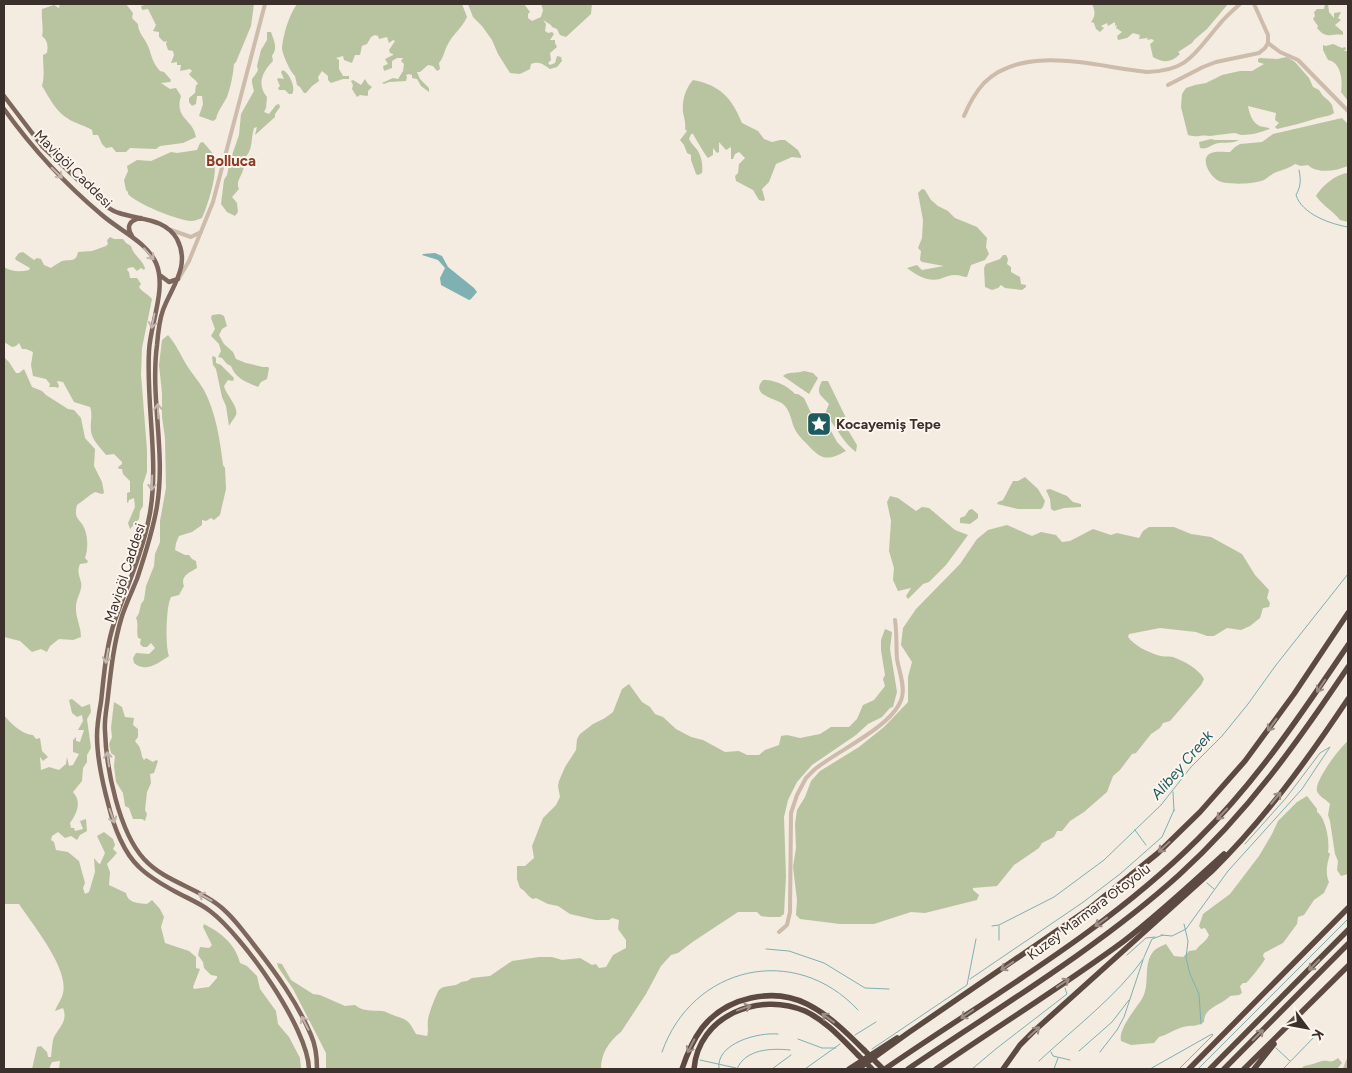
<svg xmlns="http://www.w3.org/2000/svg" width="1352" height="1073" font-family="Figtree,sans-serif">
<rect width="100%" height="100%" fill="#f4ebe1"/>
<path fill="#b8c4a0" d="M60 4H126L133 13 132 18 138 24C138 33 145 38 148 46 152 56 152 62 160 71L164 72 171 80 170 82 161 83 170 89 176 88 181 96C174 119 193 119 196 137L183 143 160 146 156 149 130 148 126 152H116L112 147 106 148 102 144 98 135H93L92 130C84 125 77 124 70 120 56 112 50 99 42 86 45 75 43 67 43 55L47 53C48 45 48 41 42 36 44 29 41 19 42 9L54 5 59 8Z
M148 4H254L251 26 236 62 234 64C233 75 231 86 227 97 223 105 218 110 216 119L213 121 199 116 203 104 202 96H197L196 104 192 106 189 102V98L195 93 196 85 198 84C196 79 191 78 189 74L192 71 190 69 180 71 181 65H177V62L171 63 174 55 173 51 168 50 166 44 167 41 164 42 159 37V32L153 31 156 25 148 9 142 10 141 6Z
M297 4H462L467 17C462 28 453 34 448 44 444 51 444 57 439 63L440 69 437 71 433 66 428 65 420 72H417L420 79 429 88V92L421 86 417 79 412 78V75L409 74 406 75 407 77 406 81 389 82 384 84 382 83 393 78 398 79 403 71 404 64 401 61 403 58H397L392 61V68L384 71 383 66 388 64 385 59 393 55V54L390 53 389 50 395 41 393 40 389 43 387 37 379 39 378 36 375 35 371 37 367 44 362 46 360 55H355L352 63 344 60 343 56 336 58 339 60V69L343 76H349V79H343L331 83 328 80V76L322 71 318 77 319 81 312 86 306 93H304L300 87 297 85 295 76C291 73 282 54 282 48 283 35 289 15 297 4Z
M468 4H524L530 12 528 14V18L532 21 541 17 543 10 541 4H592L591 14 566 37 560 35 557 29 552 27 551 25 543 20 546 24 545 31 548 33 552 32 554 34 550 40H555V43L557 47 550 53 551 60 548 63 550 65 555 63 557 56 561 57 562 61 557 67 550 69C543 64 539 61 531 64L530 69 520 74 510 73 498 54 492 40 482 26 473 17Z
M1092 4H1228L1207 29 1194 40 1192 43 1178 52 1180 54C1171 63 1163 63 1153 57L1150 44 1154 41 1152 39 1147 40 1148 38 1139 39 1140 35 1133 33 1127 38 1118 40 1117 36 1122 32 1116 28 1117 25 1115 26V22L1108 26 1107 23 1101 26 1104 28 1100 32 1096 29 1094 23 1091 22C1096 16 1095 10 1092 4Z
M1325 4H1328L1329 12 1334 18V13L1341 12 1338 18 1341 20 1335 25 1343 32V35C1332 33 1327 40 1317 28L1318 26 1313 19 1315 16 1314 12 1317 9H1324Z
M267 32H271C274 41 278 47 272 56L273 61C263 71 256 84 267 97L266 108 264 112 269 114 276 105 279 104 280 107 275 114V117L255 135 257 127 254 128C250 142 254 149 243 160 247 174 234 179 239 189L232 197 237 203 238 212 235 216 227 212 221 204 224 180 227 175 230 161 239 135 241 114 254 91C250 75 252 82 258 70L257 66 261 50 267 40Z
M1333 44 1342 48 1345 47 1346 49 1344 51H1348V59L1347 60 1348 61V101L1341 92C1343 81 1341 62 1328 60L1323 50V45L1326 46Z
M1287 57 1295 62 1309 78 1313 87 1319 90 1323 96 1329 101 1332 105 1334 113C1328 117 1325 116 1318 118 1305 122 1291 126 1277 129L1275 127 1279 123 1275 120 1276 113 1248 106C1249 112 1252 122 1258 125 1262 128 1266 126 1270 129 1261 132 1252 135 1242 135 1239 135 1237 133 1234 133 1232 133 1211 136 1210 136 1202 134 1196 138 1188 135L1181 107 1182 94 1186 88 1195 85 1206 83 1222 75 1240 71H1252L1264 64 1258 62V59L1260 58 1277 59Z
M283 70C290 74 296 88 292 94H289L285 90H279L278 88 280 86 277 79 279 78 284 79 281 72Z
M365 79 368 84 372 87 368 91V95L367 96 360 95 357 97 352 89 353 85 351 81 353 80 361 85Z
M693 80C720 85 732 98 742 123L758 131 764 139 772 142 780 140H785L798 150 801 156V158L792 157 776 164 769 182 762 189 765 200 763 201 759 200 753 190 736 181 735 176 738 173 739 164 745 158 739 152 735 154 733 159H731V147L726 150 719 142V152L717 153 713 148V155L708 158C705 155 696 139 693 134H691L689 139C692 145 697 148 699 153 702 159 703 167 702 173L698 175 696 174 691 160V155L687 153 684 145 680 140 687 131 685 129C686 123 684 118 683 112 682 101 685 89 693 80Z
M1342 118 1348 124V166C1336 171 1317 174 1308 165L1301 166 1295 164C1288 169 1281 170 1274 173 1269 176 1266 180 1261 181 1252 184 1228 185 1219 181 1210 177 1199 158 1211 153 1216 151 1225 152 1230 152L1235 147 1240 144 1262 142 1273 134Z
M1211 139 1215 140H1239C1232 144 1227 142 1219 143 1211 144 1208 150 1200 148L1199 142Z
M203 142 215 156 214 164C218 173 207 208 202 218 199 219 194 221 191 221 177 220 137 204 128 194V192L126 190 124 180 128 171 127 166 137 160 151 161 171 152 177 153 197 150 200 143Z
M1348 173V222L1340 220C1333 211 1322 205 1316 196 1322 186 1336 174 1348 173Z
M922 189 925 190 931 200 938 206 948 211 955 218 977 227 987 238 986 247 989 254 985 260 971 265 967 277C963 277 960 275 955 275 950 275 945 277 940 279 927 282 916 275 907 268L917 265 922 270 944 266 922 262 920 260 921 251 918 248 922 238 923 220 918 193Z
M110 237 114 239H123L126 243 131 246C133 255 142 259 145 268L144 270 141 268 137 271 133 267 128 268 127 270 129 272 130 278H137L141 284 139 287C142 292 148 294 152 299L142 348 141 374 147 450V472L143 484V506L140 511 139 519 130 529 128 523 135 507 134 498 129 500 128 503 127 502V493L130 492V481L123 474 122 469H119L118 467 122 464V462L114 454 106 455C100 447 92 440 91 431 90 422 93 415 90 407L74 402 63 382 57 381 59 386 58 388 55 387H49L50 384 46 379 33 376 31 365 33 352 26 349H22L19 343 16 346 12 347 4 342V267C12 272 20 272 29 270L30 268 16 260 15 258 19 253 23 252 34 260 37 258 41 259 44 265 51 268C54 266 58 263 62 261 70 259 76 263 78 252L92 251 106 246 108 244 107 240Z
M1003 255H1006L1008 259 1007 264 1011 267V272L1020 277 1021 284 1026 285V287L1022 290 1005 288 1001 285 998 288 992 290 985 287 984 268 986 264 1000 259Z
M220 314 224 316 227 326 222 329 219 335 224 344 233 352 236 359 246 363 263 367H268L269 368 267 379 261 382 258 387C246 382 236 379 231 366L227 364 222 358 218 357 221 351 219 344 211 336 215 329 211 318 212 315Z
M168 335C176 344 180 354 186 364 191 373 199 381 204 390 216 413 220 440 223 465L225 468 226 489 220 515 214 520 211 518 206 521 202 520V525L192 532 179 536 176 543 175 550 185 555H189L192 559 196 561 197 568C189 573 180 576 184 586L179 595 171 597C166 606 165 646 169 656 158 663 146 673 134 663L133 658 136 653 149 654 155 648 151 643 147 647H143L140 644 141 639 138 638C136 631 139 624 136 618L139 613 141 604 144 600 146 586 154 566 155 554 160 542V521L166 488 165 438 162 417V393L159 365 162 340Z
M214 356 216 358V363L221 365 234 378 233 381 228 380 224 386C226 395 239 407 236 415 234 419 231 422 229 426L226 406 222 397 216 369 213 365 212 357Z
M4 357 9 362 16 373H19L24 369 32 387 42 391 46 395 68 409 74 410 81 418 85 438 95 449 94 466 102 482 104 493 102 494 95 492C89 495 83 501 77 505 73 521 81 518 85 530 88 539 88 549 85 558L88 561 87 563 80 564C77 572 79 575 81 582 83 590 76 598 76 606 75 616 81 627 81 637L73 640 59 639 50 646 47 652 41 649 32 652 20 641 4 637Z
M804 371 813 373 818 378 809 394 783 376C788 371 797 374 804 371Z
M763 380C774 379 788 386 795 394H798L804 398 812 415 817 419 823 420 830 429 837 442 846 451C826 462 821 459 807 444 801 438 796 433 793 425 791 418 789 409 783 404 777 399 749 395 763 380Z
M822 381H828L846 418V427L857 445 856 452C844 444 836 426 825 414L829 404C821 395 815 394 822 381Z
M1025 477 1038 489 1045 501 1043 507 1041 509H1018L997 504 998 502 1003 500 1013 481H1018Z
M1050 489 1067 496 1073 502 1081 504V507L1064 508 1054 511 1051 509 1050 499 1046 490Z
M890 496 898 498 916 511 922 507 929 508 955 530 968 535 946 565 929 582 923 584 908 599 906 596 911 588 898 591 893 580 894 568 889 551 891 521 887 502Z
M972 509 978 514V518L970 524 960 523V518L965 516 969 510Z
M1007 525 1032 536 1041 532 1056 535 1062 542 1070 541 1093 529 1111 535 1117 533 1139 538 1143 531 1149 527H1174L1191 534 1211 537 1242 554 1255 575 1269 590 1267 598 1270 603 1269 607 1263 608 1260 618 1250 626 1241 630 1227 628 1214 636H1207L1196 632 1160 628 1129 634 1128 637C1135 646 1146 651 1157 655 1162 657 1168 656 1173 657 1184 661 1199 669 1204 679L1201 685 1170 721 1163 723 1160 728 1151 734 1136 753 1132 754 1120 770 1113 776 1107 792 1084 812 1070 821 1062 831H1057L1054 837 1042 843 1039 848 1014 865 997 886 973 888V890L979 895 977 900 925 913 911 912 874 924H840L800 919 796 915 797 900 793 867 796 848 795 824 797 810 805 797 811 781 820 771 859 747 884 727 908 702V677L912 662 901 645 903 628 916 609 960 564 977 539 988 530Z
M885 629 892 632 890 649 897 692 893 707 890 708 882 717 868 724 856 735 812 765 797 782 788 800 784 817 786 876 784 914 780 917H769L761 916 757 912H738L694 941 678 953 671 955 661 966 646 994 621 1032C608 1042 601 1054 601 1069H326V1053L293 989 278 967 277 963 282 964 291 980 313 994 320 995 345 1006 355 1005C363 1012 372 1010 382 1011 386 1011 389 1014 393 1015 407 1020 408 1019 416 1034L427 1036C429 1030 427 1026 428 1020 428 1016 436 994 439 990 444 984 455 988 461 982L467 981 472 978 490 976 512 961 539 957H552L562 960 580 958 592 965 596 964 599 968 606 967 613 955 626 948V940L618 929 619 920 612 918 609 920H596L570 914 558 906 548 904 536 898 533 899C527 896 526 891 520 888L517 879V866H525L534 858 532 846 543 818 556 805 560 797 558 786 559 781 565 767 576 750 577 739 580 734 593 724 605 718 613 712 622 689 629 684 642 702 650 707 655 714 663 717 676 729 691 737 703 740 725 752 739 751 747 755H759L765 750 779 745 781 736 787 735 800 738 820 734 831 727H849L857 719 863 705 874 700 885 686 883 679 885 675 881 650V640Z
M72 699 82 707 90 704 91 712 87 719 91 748 87 755V762L83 768 82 781 73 792C82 802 77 813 70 823L71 828H74L75 831 83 829 80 821 86 819 87 831 80 835 77 840 71 836 65 838 58 832 52 836 51 840 54 842 56 850 68 852 79 861 85 883 83 888 85 894 89 892 95 872 94 858 98 863 100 864 105 853 97 836 104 832 113 839 115 845 113 849 117 853 107 864 110 872 109 885 126 893C128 903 137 903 147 904L152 900 160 909 164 917 161 927 165 943 189 951 196 957V968L200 969 193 987 194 989 209 987 217 978V976L211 975 204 968 203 962 198 955 200 947 209 948 212 945 203 927 204 924C221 933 235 943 240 963L247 966 257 976 260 989 276 1011 278 1024 289 1037 300 1058 301 1069H59L60 1061 52 1062 49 1069H32L37 1047 41 1046 47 1052 48 1057H51C52 1050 52 1042 54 1037 60 1026 68 1021 63 1008L55 1011C57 1005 62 999 63 993 69 968 32 924 19 904H4V715C10 723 23 735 33 735L36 739 40 738 42 751 48 757 43 761 40 757 41 770 49 767 59 770 66 764 67 757 69 766 73 765 79 754 73 752V740L76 737V741L80 742 84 730H78L83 721 82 715 77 717 72 713 69 700Z
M114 702 122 707 125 717 134 718 133 725 138 729V737L135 741C136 743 140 746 140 749 142 753 141 756 144 760L146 758 153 762 156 760 158 761 154 773 150 774 151 783 147 792 145 810 147 814 145 821 142 819H133L129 808 125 806 123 793 116 782 114 766 115 756 111 753 109 744 112 737 111 728Z
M1348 741V874L1341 876 1337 870 1338 861 1335 854 1330 821 1328 815 1330 804C1326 799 1319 797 1317 791 1314 781 1341 746 1348 741Z
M1307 796 1317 809V812C1326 818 1330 842 1328 852L1330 854C1327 864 1325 873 1329 882L1324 893 1314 900 1304 915 1298 917 1297 924 1283 943 1264 953 1263 956 1265 959C1263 963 1249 981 1246 983H1243L1240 986 1242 993 1239 995 1230 996C1222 1005 1204 1007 1204 1022 1198 1027 1190 1025 1183 1027 1175 1029 1167 1035 1159 1037L1154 1043 1131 1045 1121 1041C1118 1028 1137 1008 1143 997 1150 983 1143 964 1153 952 1156 948 1162 946 1166 944L1174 956 1183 957 1189 951 1196 950C1200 944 1206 942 1209 935L1205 928 1201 929 1199 926 1203 914 1230 894 1259 856 1272 834 1278 821 1297 802Z
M1338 1058 1342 1063 1337 1069H1301L1304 1066C1311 1065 1315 1063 1322 1061 1330 1060 1330 1064 1338 1058Z"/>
<path fill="#7fb0b2" d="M435 253 442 256 448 267 474 288 477 292 471 299 469 300 441 285 440 278 445 268 438 260 422 255 423 254Z"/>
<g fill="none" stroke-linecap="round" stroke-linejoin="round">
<path stroke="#7fb0b2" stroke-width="1" d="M1299 170C1301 180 1301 186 1296 195 1302 214 1330 224 1348 227
M1173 792 1174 811
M1135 830 1146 845
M1207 883 1214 889
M1184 924 1188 941 1186 958 1190 974 1199 994 1201 1024
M992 926 999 925 1054 897 1104 860 1161 805 1191 767 1222 736 1248 704 1276 665 1348 574
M999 926V940
M1161 935 1172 936 1186 929 1228 871 1302 789 1330 747 1320 753 1286 798 1245 844
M766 949 789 951 824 963 865 988 889 989
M1127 955 1146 938 1155 937
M1144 957 1152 939 1163 935
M970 979 1082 903 1120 874 1162 837 1174 810
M855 1035 876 1022
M798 1039 822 1048H836
M1276 1048 1290 1061
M872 1049 967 985 976 939
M1079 1051 1112 1022 1129 1000
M662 1052C692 966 795 942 858 1010
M1051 1052 1053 1056 1070 1060
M1100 1052 1117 1030 1124 1017 1143 960
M700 1060 736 1068
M1039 1061C1074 1028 1116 997 1144 958
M656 1069H658
M719 1069C715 1043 759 1032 778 1034
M737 1069C745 1049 771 1048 790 1050
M772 1069 791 1055
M805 1069 840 1044
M972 1069 997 1048 1067 994 1065 988
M1054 1069 1058 1058
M1150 1069 1212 1034 1213 1035 1179 1069
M1198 1069 1348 919
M1283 1069 1319 1032"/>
<path stroke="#cdbbac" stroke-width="4" d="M1268 43 1280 52 1298 60 1348 111
M1168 85 1203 67 1216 62 1259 53 1265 48 1268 43V35L1254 4
M964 116C969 104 975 93 984 83 1024 43 1097 67 1147 72 1188 71 1194 54 1218 26 1224 18 1232 11 1240 4
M171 230 191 237 201 232
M179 278 189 261 213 202 265 4
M779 932 787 925 790 912 791 813 797 795 806 778 814 770C836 751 895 726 902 697 905 685 899 671 897 659 896 646 897 633 895 620
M1345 1069 1348 1061"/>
<path stroke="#7d675c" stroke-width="4.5" d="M4 96 42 146 106 206C110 209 115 212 119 213 140 220 165 218 177 239 191 266 172 286 163 310 159 321 158 333 157 345 150 398 166 452 157 506 153 531 145 555 137 579 132 591 126 604 122 616 114 642 111 669 108 696 107 707 104 719 105 731 106 768 119 832 144 859 164 881 195 887 217 904 232 915 243 931 254 945 276 973 297 1002 311 1035 316 1046 317 1058 317 1069
M4 109C32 148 65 184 102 215 119 230 147 242 156 263 167 288 150 325 149 351 146 405 159 460 150 513 143 551 128 584 115 620 106 646 104 675 101 702 99 713 97 725 97 736 97 759 103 785 109 807 114 827 124 853 139 867 149 877 163 885 176 892 187 898 200 903 210 911 243 936 308 1028 309 1069
M132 236C126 227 129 220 141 218
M161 276 169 282 178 279"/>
<path stroke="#5c4a42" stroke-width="5.5" d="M682 1069C687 1054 693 1040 702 1028 726 997 773 987 807 1004 829 1015 847 1033 864 1050
M694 1069C698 1016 759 991 805 1011 826 1021 842 1039 858 1055
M849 1069 897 1038
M858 1069 908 1033 1090 908 1158 853 1200 812 1245 761 1294 694 1348 613
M885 1069C991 996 1106 931 1198 839 1257 781 1302 713 1348 645
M908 1069C998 1008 1098 948 1179 875 1248 812 1297 743 1348 667
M936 1069C998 1026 1063 986 1124 941 1159 914 1191 884 1224 854
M1003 1069 1020 1045 1033 1032 1212 871C1264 820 1308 759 1348 699
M1189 1069 1348 908
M1210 1069 1348 930
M1224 1069 1348 944
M1244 1069 1348 966
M1254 1069 1274 1044"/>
<path stroke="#5c4a42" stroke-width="5.5" d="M864 1050 883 1069
M858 1055 872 1069"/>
</g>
<defs><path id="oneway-shaft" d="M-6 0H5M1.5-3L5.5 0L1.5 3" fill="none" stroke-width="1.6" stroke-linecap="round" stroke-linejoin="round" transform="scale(1.25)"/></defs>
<g stroke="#c2b5ac">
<use href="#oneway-shaft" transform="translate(57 173) rotate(45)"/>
<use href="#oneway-shaft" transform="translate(149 254) rotate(49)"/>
<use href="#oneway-shaft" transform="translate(153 321) rotate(101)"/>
<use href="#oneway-shaft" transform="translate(158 411) rotate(-93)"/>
<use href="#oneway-shaft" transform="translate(152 483) rotate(92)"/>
<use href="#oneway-shaft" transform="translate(107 656) rotate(100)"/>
<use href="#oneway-shaft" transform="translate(108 759) rotate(-98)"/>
<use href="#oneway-shaft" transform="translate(112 816) rotate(70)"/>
<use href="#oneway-shaft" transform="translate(205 897) rotate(-151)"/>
<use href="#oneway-shaft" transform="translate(305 1023) rotate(-118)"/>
</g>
<g stroke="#9c8e87">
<use href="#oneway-shaft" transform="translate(1321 686) rotate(124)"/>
<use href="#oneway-shaft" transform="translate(1272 725) rotate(126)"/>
<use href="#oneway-shaft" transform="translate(1276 798) rotate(-50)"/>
<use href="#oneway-shaft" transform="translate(1222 814) rotate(133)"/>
<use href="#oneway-shaft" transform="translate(1164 847) rotate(137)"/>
<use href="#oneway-shaft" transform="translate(1101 922) rotate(144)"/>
<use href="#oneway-shaft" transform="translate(1314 965) rotate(135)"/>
<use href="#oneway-shaft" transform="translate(1007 966) rotate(146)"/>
<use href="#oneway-shaft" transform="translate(1063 983) rotate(-34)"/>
<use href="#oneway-shaft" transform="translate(744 1008) rotate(-20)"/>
<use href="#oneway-shaft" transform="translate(967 1014) rotate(145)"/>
<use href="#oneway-shaft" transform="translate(828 1018) rotate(-144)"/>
<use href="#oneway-shaft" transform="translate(1034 1032) rotate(-43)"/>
<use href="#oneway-shaft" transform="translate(1258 1035) rotate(-45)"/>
<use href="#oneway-shaft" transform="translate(691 1046) rotate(117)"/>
</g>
<defs>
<symbol id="sight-square" viewBox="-11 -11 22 22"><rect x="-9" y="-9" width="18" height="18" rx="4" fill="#1f5a5e" stroke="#fbf5ee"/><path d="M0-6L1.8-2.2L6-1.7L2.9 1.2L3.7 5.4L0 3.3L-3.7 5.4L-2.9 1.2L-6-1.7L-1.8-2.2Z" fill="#fff"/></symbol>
</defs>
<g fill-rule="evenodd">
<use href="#sight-square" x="805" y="410" width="28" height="28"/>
</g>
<g text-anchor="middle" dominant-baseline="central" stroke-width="4" stroke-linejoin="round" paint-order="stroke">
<g font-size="14" fill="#3b302b" stroke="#fbf5ee">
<text transform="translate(73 169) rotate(45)">Mavigöl Caddesi</text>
<text transform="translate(125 573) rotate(-72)">Mavigöl Caddesi</text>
<text transform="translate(1089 912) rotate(-37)">Kuzey Marmara Otoyolu</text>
</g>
<g font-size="14" font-weight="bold" fill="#3b302b" stroke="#fbf5ee" text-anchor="start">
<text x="836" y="424">Kocayemiş Tepe</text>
</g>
<g font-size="15" font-weight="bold" fill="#8c3b22" stroke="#fbf5ee">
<text x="231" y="161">Bolluca</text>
</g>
<g font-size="15" font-style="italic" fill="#1f5a5e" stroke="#fbf5ee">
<text transform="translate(1182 765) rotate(-49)">Alibey Creek</text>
</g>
</g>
<rect width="1352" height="1073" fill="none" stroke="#3b302b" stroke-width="10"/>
<g transform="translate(1307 1028) rotate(122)" stroke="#fbf5ee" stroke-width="4" paint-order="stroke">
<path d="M0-4L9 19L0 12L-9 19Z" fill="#3b302b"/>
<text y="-8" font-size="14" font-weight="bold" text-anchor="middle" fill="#3b302b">K</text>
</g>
</svg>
